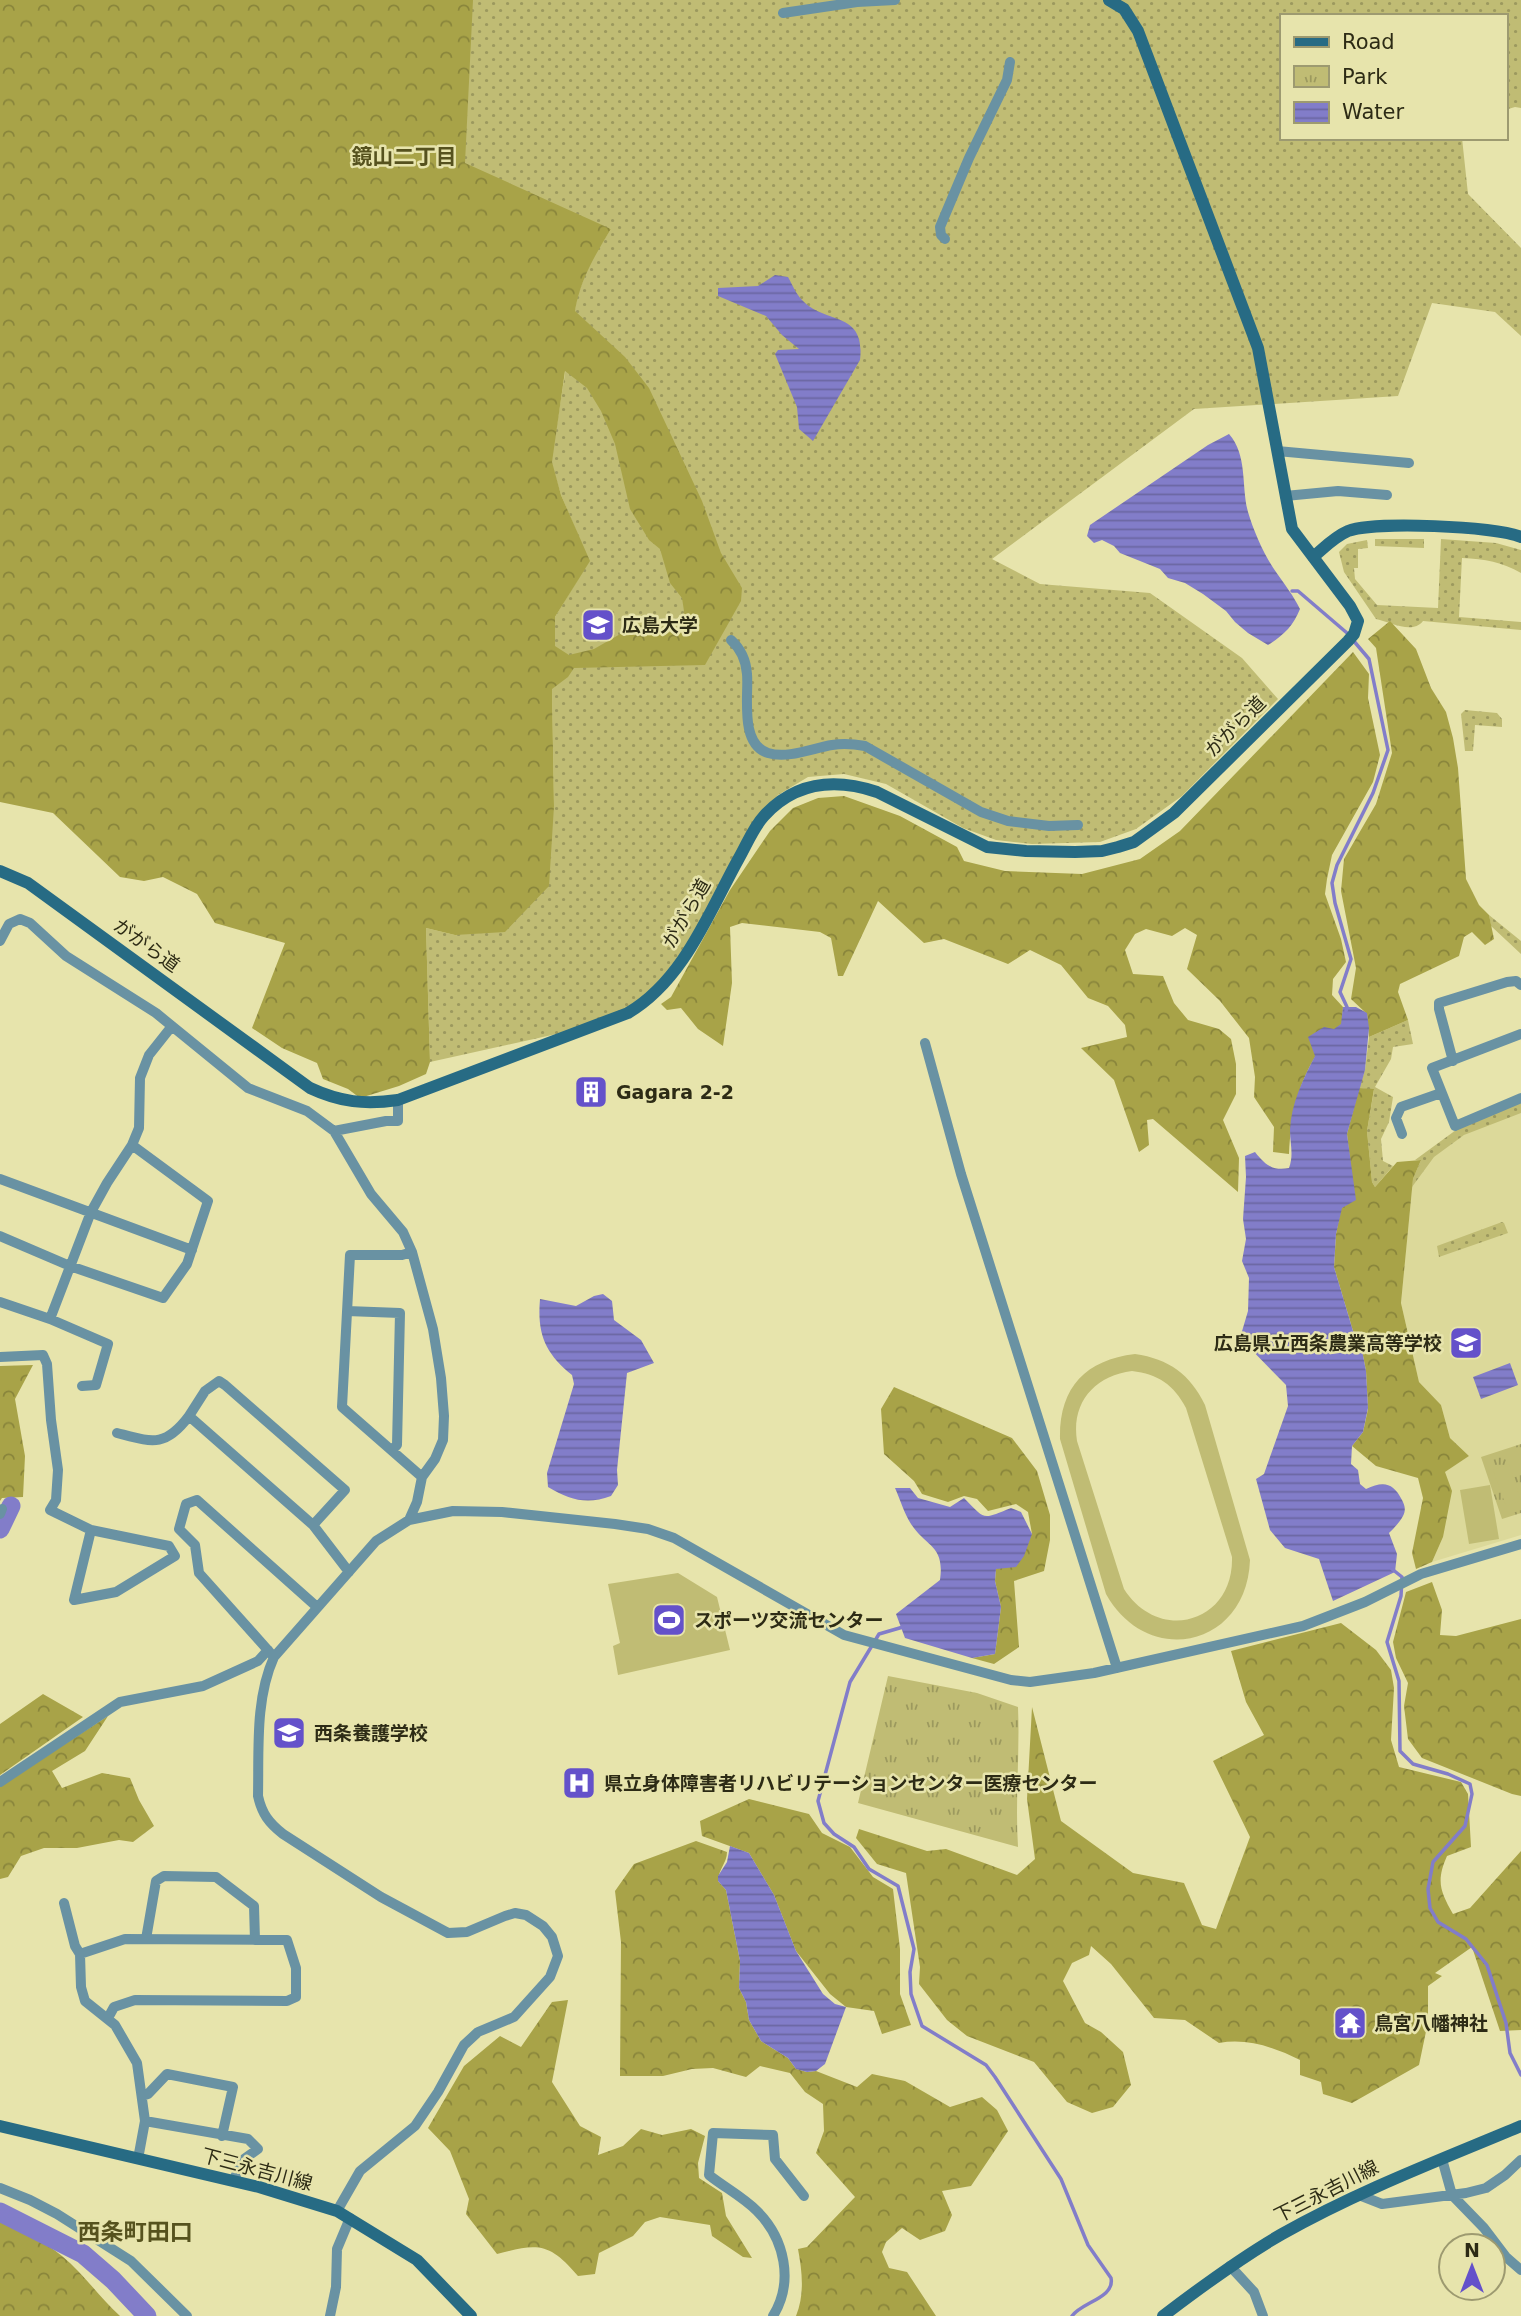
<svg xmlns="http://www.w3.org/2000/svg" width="1521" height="2316" font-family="'DejaVu Sans','Noto Sans JP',sans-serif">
<defs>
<pattern id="grass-dots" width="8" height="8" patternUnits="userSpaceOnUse" patternTransform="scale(1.75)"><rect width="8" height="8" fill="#c0bc74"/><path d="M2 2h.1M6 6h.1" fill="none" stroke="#9c995e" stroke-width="1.8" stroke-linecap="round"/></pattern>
<pattern id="forest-crowns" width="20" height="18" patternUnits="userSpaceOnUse" patternTransform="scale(1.75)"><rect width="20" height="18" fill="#a8a348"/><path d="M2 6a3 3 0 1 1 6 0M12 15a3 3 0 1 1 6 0" fill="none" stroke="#89853b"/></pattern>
<pattern id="park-tufts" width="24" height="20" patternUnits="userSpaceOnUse" patternTransform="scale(1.75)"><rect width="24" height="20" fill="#c0bc74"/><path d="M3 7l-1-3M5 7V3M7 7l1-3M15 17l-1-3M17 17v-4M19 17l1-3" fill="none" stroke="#9c995e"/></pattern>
<pattern id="water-rules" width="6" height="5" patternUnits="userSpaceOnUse" patternTransform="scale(1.75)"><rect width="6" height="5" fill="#827dc9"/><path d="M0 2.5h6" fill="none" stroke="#6b67a2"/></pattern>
</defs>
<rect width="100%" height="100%" fill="#e7e4ac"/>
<path fill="#dcd99a" d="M1521 1102V1535L1432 1562 1443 1537 1445 1472 1469 1456 1450 1438 1441 1405 1419 1382 1401 1303 1413 1179 1421 1160Z"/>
<path fill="url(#grass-dots)" d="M456 0H1521V108L1515 107 1505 110V16H1281V138H1462L1468 194 1521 248V336L1495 312 1432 303 1398 396 1194 409 992 559 1040 584 1150 593 1242 658 1278 699 1182 796 1136 829 1100 842 1032 844 996 840 963 828 886 784 844 774 808 777 778 795 754 824 672 983 615 1021 430 1062 426 928 455 935 554 806 552 689 555 617 589 561 561 495 551 462 577 297 590 262 611 229 443 163Z
M1375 539H1424V548L1375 546Z
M1441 539 1496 543 1521 550V573C1502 562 1485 559 1462 558L1459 617 1521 622V630L1423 621C1412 635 1391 622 1376 619L1344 572 1339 552 1347 544 1367 540 1368 548 1358 549V568H1354L1355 579 1377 605 1438 608Z
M1465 710 1497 713 1502 719V727L1475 725 1473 751H1465L1461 714Z
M1489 915 1521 941V954L1491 926Z
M1408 1020 1413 1044 1393 1047 1391 1059 1375 1087 1393 1097 1389 1122 1381 1139 1383 1161 1393 1166 1375 1187 1372 1182 1367 1131 1374 1090 1359 1088 1365 1070 1369 1037Z
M1521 1102V1113L1464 1135 1434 1157 1412 1187 1413 1179 1421 1160H1415L1456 1130Z
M1502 1222 1504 1223 1508 1233 1439 1257 1437 1246Z"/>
<path fill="url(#forest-crowns)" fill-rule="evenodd" d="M0 0H473L465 163 611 229C595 255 580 280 575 311L625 357 649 388 702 501 721 553 742 588 741 601 705 665 574 668 568 677 552 689 554 806 549 886 505 932 455 935 426 928 430 1062 426 1074 399 1086 360 1098 348 1089 323 1079 317 1063 282 1048 252 1028 285 943 215 923 197 894 163 877 144 881 120 877 53 813 0 802ZM565 371 587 388 601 411 615 444 630 509 649 540 660 549 670 583 682 598 684 611 678 632 622 633 594 649 569 655 555 646V617L590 561 561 495 552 462Z
M1390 621 1416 649 1431 688 1446 712 1453 738 1458 768 1466 879 1479 905 1489 915 1494 939 1485 945 1472 932 1464 937 1459 956 1400 984 1398 992 1408 1020 1369 1037 1367 1014 1351 999 1356 968 1341 891 1344 859 1376 804 1392 753 1376 648 1368 639Z
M1353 652 1369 674 1368 698 1380 755 1373 782 1332 855 1327 879 1325 894 1341 939 1346 962 1333 979 1332 995 1343 1007 1342 1024C1333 1030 1329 1037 1323 1045 1299 1078 1291 1113 1289 1154L1273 1152 1274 1127 1254 1097 1255 1077 1249 1038 1220 1001 1187 969 1197 935 1185 928 1172 936 1146 929 1135 934 1125 950 1133 974 1163 976 1174 1003 1188 1020 1219 1029 1231 1039 1236 1064V1094L1223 1120 1239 1158 1238 1192 1153 1119 1147 1120 1149 1145 1139 1152 1114 1080 1081 1048 1127 1037 1125 1025 1108 1006 1088 998 1061 965 1030 950 1008 964 944 939 924 943 878 901 843 976H838L831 938 820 932 742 923 730 927 732 983 723 1046 698 1029 681 1008 667 1010 661 1004 671 997 730 890 770 831 793 808 818 798 844 796 900 816 957 847 964 861 1005 871 1082 874 1140 859 1180 831Z
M1359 1088 1374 1089 1367 1131 1372 1182 1375 1187 1397 1162 1421 1160 1413 1179 1401 1303 1419 1382 1441 1405 1450 1438 1469 1456 1445 1472 1452 1491 1443 1537 1432 1562 1416 1569 1412 1553 1423 1498 1418 1478 1376 1466 1352 1446 1363 1432 1368 1409 1366 1371 1360 1340 1353 1331 1334 1267 1336 1234 1350 1161 1347 1134Z
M33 1365 15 1399 25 1456 23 1497 2 1498 0 1501V1366Z
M894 1387 1012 1438 1037 1471 1050 1515V1540L1044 1571 1014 1581 1019 1647 994 1664 972 1658 995 1654 1001 1607 995 1581 996 1569 1032 1534 1028 1512 1016 1504 988 1511 977 1499 964 1496 948 1502 922 1494 914 1481 884 1454 881 1409Z
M1432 1582 1442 1610 1440 1635 1456 1636 1521 1619V1796L1512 1794 1422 1758 1408 1739 1404 1706 1408 1683 1396 1658 1393 1642 1406 1592Z
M1341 1623 1376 1650 1391 1670 1394 1688 1391 1740 1399 1767 1461 1782 1468 1794 1471 1847 1447 1856C1436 1881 1440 1891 1453 1914L1470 1908 1521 1851V2030L1500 2031 1472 1947 1435 1973 1442 1976 1428 1986V2022L1419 2065 1352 2103 1323 2094 1321 2082 1300 2075V2060C1274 2047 1247 2038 1219 2043L1185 2020 1154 2018 1111 1964 1091 1946 1089 1955 1072 1963 1063 1981 1085 2023 1101 2032 1123 2052 1131 2085 1113 2107 1092 2113 1067 2102 1034 2062 967 2036 947 2020 919 1984 920 1967 906 1873 877 1864 856 1838 859 1829 927 1851 946 1849 1017 1875 1035 1859 1027 1799 1032 1707 1061 1821 1133 1873 1184 1883 1202 1925 1216 1929 1250 1837 1213 1761 1264 1735 1246 1702 1231 1651Z
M43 1694 83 1717 0 1775V1724Z
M108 1716 85 1751 52 1771 62 1788 102 1773 130 1778 139 1800 154 1826 133 1842 119 1840 77 1848H44L21 1856 8 1877 0 1879V1786Z
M749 1799 809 1814 822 1833 850 1847 873 1877 893 1889 900 1949V1994L911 2025 882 2034 874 2011 846 2007 830 1994 796 1951 774 1895 749 1853 702 1836 700 1821Z
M696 1841 727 1852C727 1863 718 1870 718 1881L726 1890 740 1961 739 1988 746 2002 749 2020 761 2041 788 2058 796 2069 807 2072 816 2071 857 2087 872 2074 905 2081 950 2107 982 2097 997 2110 1008 2131 971 2186 942 2191 952 2215 945 2231 920 2240 902 2228 886 2242 882 2252 889 2268 907 2272 936 2316H796C805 2294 802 2271 798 2249L807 2247 855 2197 816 2153 824 2131 823 2104 805 2092 790 2073 760 2066 746 2077 713 2068 692 2069 663 2076H620L621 1942 615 1891 634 1864Z
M568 2000 552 2082 580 2126 601 2137 598 2155 623 2146 641 2129 662 2135 691 2129 705 2136 698 2163 699 2178 722 2193 726 2216 752 2258 743 2257 712 2236 710 2225 660 2217 645 2222 633 2236 599 2253 595 2274 578 2276C549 2242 538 2243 497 2254L466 2214 469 2199 450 2151 428 2128 464 2066 500 2036 521 2047 552 2002Z
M0 2221C20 2232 45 2241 62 2256 84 2274 99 2297 120 2316H0Z"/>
<path fill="url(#park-tufts)" d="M1521 1444V1513L1502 1519 1481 1457Z
M888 1676 977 1693 1018 1707C1020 1754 1015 1800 1018 1847L858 1803Z"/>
<path fill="#c0bc74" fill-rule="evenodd" d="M1135 1354C1169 1359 1190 1374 1205 1405L1250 1560C1247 1647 1148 1669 1106 1594L1060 1439C1059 1388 1085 1360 1135 1354ZM1132 1371C1158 1374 1174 1385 1186 1408L1232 1557C1234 1623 1159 1644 1124 1589L1077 1441C1071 1403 1094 1376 1132 1371Z
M1509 1464 1521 1501 1506 1506 1493 1470Z
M1490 1485 1499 1539 1469 1544 1460 1490Z
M678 1573 717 1597 730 1650 618 1675 613 1646 620 1643 608 1584Z"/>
<path fill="url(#water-rules)" d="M775 275 788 277C792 284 796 294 802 300 825 325 866 310 860 360L813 441 799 429 797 407 775 354 778 350 799 349 782 335 766 316 718 296V288L758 286Z
M1229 434C1248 456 1241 486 1248 512 1254 532 1264 555 1276 572 1285 585 1293 595 1300 609 1293 626 1284 635 1268 645L1248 633 1235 622 1226 611 1203 594 1185 583 1168 578 1160 569 1120 553 1114 546 1102 540 1094 543 1087 536 1090 525 1208 445Z
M1343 1007H1356L1367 1013 1369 1028 1365 1070 1347 1134 1356 1200 1342 1208 1336 1234 1334 1267 1353 1331 1360 1340 1366 1371 1368 1408 1363 1432 1352 1446 1351 1464 1358 1470 1360 1484 1366 1489C1383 1481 1393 1482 1402 1500 1405 1506 1406 1510 1403 1516 1400 1522 1394 1528 1389 1533L1397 1554 1395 1572 1333 1601 1319 1559 1285 1548 1270 1530 1256 1479 1264 1474 1288 1406 1286 1385 1240 1338 1248 1311 1249 1278 1242 1261 1246 1239 1243 1219 1246 1177 1245 1156 1255 1152C1265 1165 1273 1171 1289 1168 1294 1155 1290 1144 1290 1130 1291 1104 1303 1079 1315 1056L1308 1037 1324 1027 1334 1029 1341 1024Z
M603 1294 612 1301 614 1320 641 1340 654 1363 627 1373 617 1470 618 1485 611 1496C587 1505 570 1500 548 1487L547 1473 574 1384 572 1375C545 1353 537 1334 540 1299L576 1306 594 1296Z
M1510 1363 1518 1385 1481 1399 1473 1377Z
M895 1488H910L918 1498 950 1507 964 1498C986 1520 981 1520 1011 1508L1021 1512 1032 1534 1024 1556 1016 1567 996 1569 995 1581 1001 1607 995 1654 972 1658 905 1638 896 1614 940 1580C945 1545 926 1547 911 1524 904 1513 900 1499 895 1488Z
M730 1846 749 1853 774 1895 796 1951 823 1994 835 2004 846 2007 825 2064 816 2071 807 2072 796 2069 788 2058 761 2041 749 2020 746 2002 739 1988 740 1961 726 1890 718 1881V1876L727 1862Z"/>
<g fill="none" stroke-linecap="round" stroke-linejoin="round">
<path stroke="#827dc9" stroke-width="3.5" d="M1292 591H1298L1347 633 1369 659 1388 750 1373 793 1337 865 1332 883 1335 903 1351 959 1340 992 1347 1007 1346 1011
M1392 1569 1402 1577 1401 1596 1387 1642 1399 1681 1400 1751 1413 1764 1448 1774 1470 1784 1472 1794 1465 1826 1433 1862 1428 1889 1430 1908 1438 1922 1466 1939 1487 1965 1506 2023 1510 2053 1521 2075
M903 1627 879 1634 850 1682 818 1801 824 1823 834 1834 854 1847 869 1869 898 1886 914 1949 910 1972 911 1994 922 2026 986 2065 995 2077 1061 2179 1088 2245 1111 2278C1115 2298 1082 2302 1072 2316"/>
<path stroke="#827dc9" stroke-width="19" d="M0 1529 11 1506
M0 2212 83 2254 113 2280 147 2316"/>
<path stroke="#6992a3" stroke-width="10" d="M783 13 857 2 895 0
M945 239 941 235 940 227 969 158 1007 80 1010 62
M1277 451 1409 463
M1285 496 1338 491 1387 495
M731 640C741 649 746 660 747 674 749 694 739 744 768 753 788 759 813 748 832 745 844 743 854 744 865 746L981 812 1008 821 1049 826 1078 825
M0 941 9 924 20 919 30 923 66 956 156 1013 248 1088 307 1111 334 1131 371 1194 403 1232 412 1252 433 1329 441 1378 444 1416 443 1440 435 1459 422 1477 417 1502 409 1520
M1521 1034 1432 1068 1455 1126 1521 1098
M925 1043 961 1174 1117 1668
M1453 1061 1439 1009V1003L1507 982 1516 981 1521 985
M334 1131 386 1121H398V1100
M1402 1134 1396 1118 1401 1107 1441 1093
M0 1179 192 1250
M0 1236 70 1266 163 1298 187 1264 208 1201 132 1145
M412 1252 402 1255H350L342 1407 422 1477
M0 1302 50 1319 91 1212 107 1183 132 1145 139 1128 140 1078 149 1055 172 1026
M347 1311 400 1313 397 1445 392 1450
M50 1319 108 1344 96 1385 82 1386
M0 1357 43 1355 47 1364 51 1420 58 1470 56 1500 50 1510 91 1530 169 1546 175 1556 116 1592 74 1600 91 1530
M117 1433C152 1442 165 1448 189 1416
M0 1514 2 1509
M313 1525 345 1490 225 1385 219 1381 205 1391 189 1416 313 1525 349 1572
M274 1657 199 1573 195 1545 179 1529 186 1504 197 1500 317 1607
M0 1782 120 1702 203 1686 258 1661 268 1650
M64 1903 75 1946 80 1954 81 1987 85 2001 115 2025 137 2063 145 2121 138 2159
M146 1939 156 1881 164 1876 216 1877 254 1906 255 1940
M80 1954 125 1939 287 1940 296 1968V1997L287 2001 135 2000 114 2007 108 2018
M142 2096 148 2094 167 2074 233 2087 222 2136
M145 2121 248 2139 258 2149 244 2159 233 2181
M1442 2159 1452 2195 1484 2228 1506 2257 1521 2270
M0 2188 30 2200 57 2214 131 2261 187 2316
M1359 2195 1382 2204 1466 2193 1486 2188 1505 2175 1521 2160
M337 2211 360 2171 415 2126 438 2092 464 2045 478 2032 514 2017 550 1977 558 1956 552 1937 543 1926 526 1915 515 1913 505 1916 467 1932 448 1933 381 1897 283 1834C269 1823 262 1814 258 1796 259 1750 255 1699 274 1657L376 1541 409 1520 453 1511 502 1512 615 1524 648 1529 674 1538 844 1635 1011 1680 1030 1682 1094 1673 1303 1626 1365 1602 1421 1574 1521 1544
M1230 2266 1254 2292 1263 2316
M330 2316 336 2287 337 2249 350 2218
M773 2316C794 2282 785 2239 757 2211 743 2197 724 2187 709 2175L713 2133 773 2135 775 2159 804 2196"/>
<path stroke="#276b84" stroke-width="12" d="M1313 557C1324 548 1334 537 1348 531 1373 521 1496 526 1521 537
M0 871 28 883 310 1088C340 1102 365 1105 398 1100L628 1013C684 980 709 912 739 858 747 844 753 828 764 816 795 782 835 778 877 792L987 847 1026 851 1075 852 1102 851 1118 847 1134 842 1174 813 1348 641 1354 634 1358 621 1350 606 1292 529 1258 348 1138 31 1124 9 1109 0
M0 2126 259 2187 337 2211 417 2260 471 2316
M1163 2316C1201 2287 1240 2258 1282 2234 1358 2191 1440 2160 1521 2126"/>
</g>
<defs>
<symbol id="university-square" viewBox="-11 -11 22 22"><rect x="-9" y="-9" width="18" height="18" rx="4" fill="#6451ca" stroke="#e7e4ac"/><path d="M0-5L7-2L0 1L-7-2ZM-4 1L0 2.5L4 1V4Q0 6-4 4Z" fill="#fff"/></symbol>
<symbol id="building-square" viewBox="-11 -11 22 22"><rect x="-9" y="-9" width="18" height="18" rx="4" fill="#6451ca" stroke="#e7e4ac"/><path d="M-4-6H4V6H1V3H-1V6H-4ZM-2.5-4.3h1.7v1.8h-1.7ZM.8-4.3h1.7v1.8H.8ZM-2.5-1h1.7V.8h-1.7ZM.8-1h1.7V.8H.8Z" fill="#fff"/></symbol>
<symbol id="school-square" viewBox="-11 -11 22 22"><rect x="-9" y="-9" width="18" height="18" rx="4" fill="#6451ca" stroke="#e7e4ac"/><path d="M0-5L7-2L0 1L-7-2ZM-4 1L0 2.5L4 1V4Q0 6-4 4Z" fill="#fff"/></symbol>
<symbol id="stadium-square" viewBox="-11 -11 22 22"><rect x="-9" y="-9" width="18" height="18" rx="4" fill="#6451ca" stroke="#e7e4ac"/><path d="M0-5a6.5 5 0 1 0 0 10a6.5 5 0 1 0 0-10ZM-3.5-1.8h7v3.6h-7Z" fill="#fff"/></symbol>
<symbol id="hospital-square" viewBox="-11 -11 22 22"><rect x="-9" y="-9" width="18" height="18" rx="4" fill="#6451ca" stroke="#e7e4ac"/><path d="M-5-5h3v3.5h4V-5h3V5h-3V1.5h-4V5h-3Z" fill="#fff"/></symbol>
<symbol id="temple-square" viewBox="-11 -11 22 22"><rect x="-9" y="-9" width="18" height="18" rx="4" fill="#6451ca" stroke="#e7e4ac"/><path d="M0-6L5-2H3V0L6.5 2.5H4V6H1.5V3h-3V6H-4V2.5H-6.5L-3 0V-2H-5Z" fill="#fff"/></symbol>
</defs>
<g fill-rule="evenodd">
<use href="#university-square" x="579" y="606" width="38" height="38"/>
<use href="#building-square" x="572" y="1073" width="38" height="38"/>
<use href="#school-square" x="1447" y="1324" width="38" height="38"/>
<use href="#stadium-square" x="650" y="1601" width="38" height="38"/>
<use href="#school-square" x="270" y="1714" width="38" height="38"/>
<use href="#hospital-square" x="560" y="1764" width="38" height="38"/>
<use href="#temple-square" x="1331" y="2004" width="38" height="38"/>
</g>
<g text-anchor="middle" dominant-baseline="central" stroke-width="5" stroke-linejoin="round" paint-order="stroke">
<g font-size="19" font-weight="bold" fill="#2d2b15" stroke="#e7e4ac" text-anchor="start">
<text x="622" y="625">広島大学</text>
<text x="616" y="1092">Gagara 2-2</text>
<text x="1442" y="1343" text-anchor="end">広島県立西条農業高等学校</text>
<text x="694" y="1620">スポーツ交流センター</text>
<text x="314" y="1733">西条養護学校</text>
<text x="604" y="1783">県立身体障害者リハビリテーションセンター医療センター</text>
<text x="1374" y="2023">鳥宮八幡神社</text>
</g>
<g font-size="19" fill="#2d2b15" stroke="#e7e4ac">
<text transform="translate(1235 726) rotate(-45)">ががら道</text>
<text transform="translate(686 913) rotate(-60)">ががら道</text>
<text transform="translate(147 945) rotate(36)">ががら道</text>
<text transform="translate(257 2169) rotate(15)">下三永吉川線</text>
<text transform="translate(1326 2191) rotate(-27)">下三永吉川線</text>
</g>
<g font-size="21" font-weight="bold" fill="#56521e" stroke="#e7e4ac">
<text x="404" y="157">鏡山二丁目</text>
</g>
<g font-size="23" font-weight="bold" fill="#56521e" stroke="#e7e4ac">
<text x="135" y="2232">西条町田口</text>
</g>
</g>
<rect x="1280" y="14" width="228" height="126" fill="#e7e4ac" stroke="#9d9a70" stroke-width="2"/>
<rect x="1294" y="37" width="35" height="10" fill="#276b84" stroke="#9d9a70" stroke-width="2"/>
<text x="1342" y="49" font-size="21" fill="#2d2b15">Road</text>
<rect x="1294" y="66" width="35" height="21" fill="url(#park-tufts)" stroke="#9d9a70" stroke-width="2"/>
<text x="1342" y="84" font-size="21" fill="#2d2b15">Park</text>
<rect x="1294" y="102" width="35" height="21" fill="url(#water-rules)" stroke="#9d9a70" stroke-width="2"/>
<text x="1342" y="119" font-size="21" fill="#2d2b15">Water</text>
<g transform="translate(1472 2267)"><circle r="33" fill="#e7e4ac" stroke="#9d9a70" stroke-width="2"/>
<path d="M0-5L12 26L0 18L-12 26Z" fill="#6451ca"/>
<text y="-10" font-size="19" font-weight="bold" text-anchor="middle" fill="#2d2b15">N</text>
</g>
</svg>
